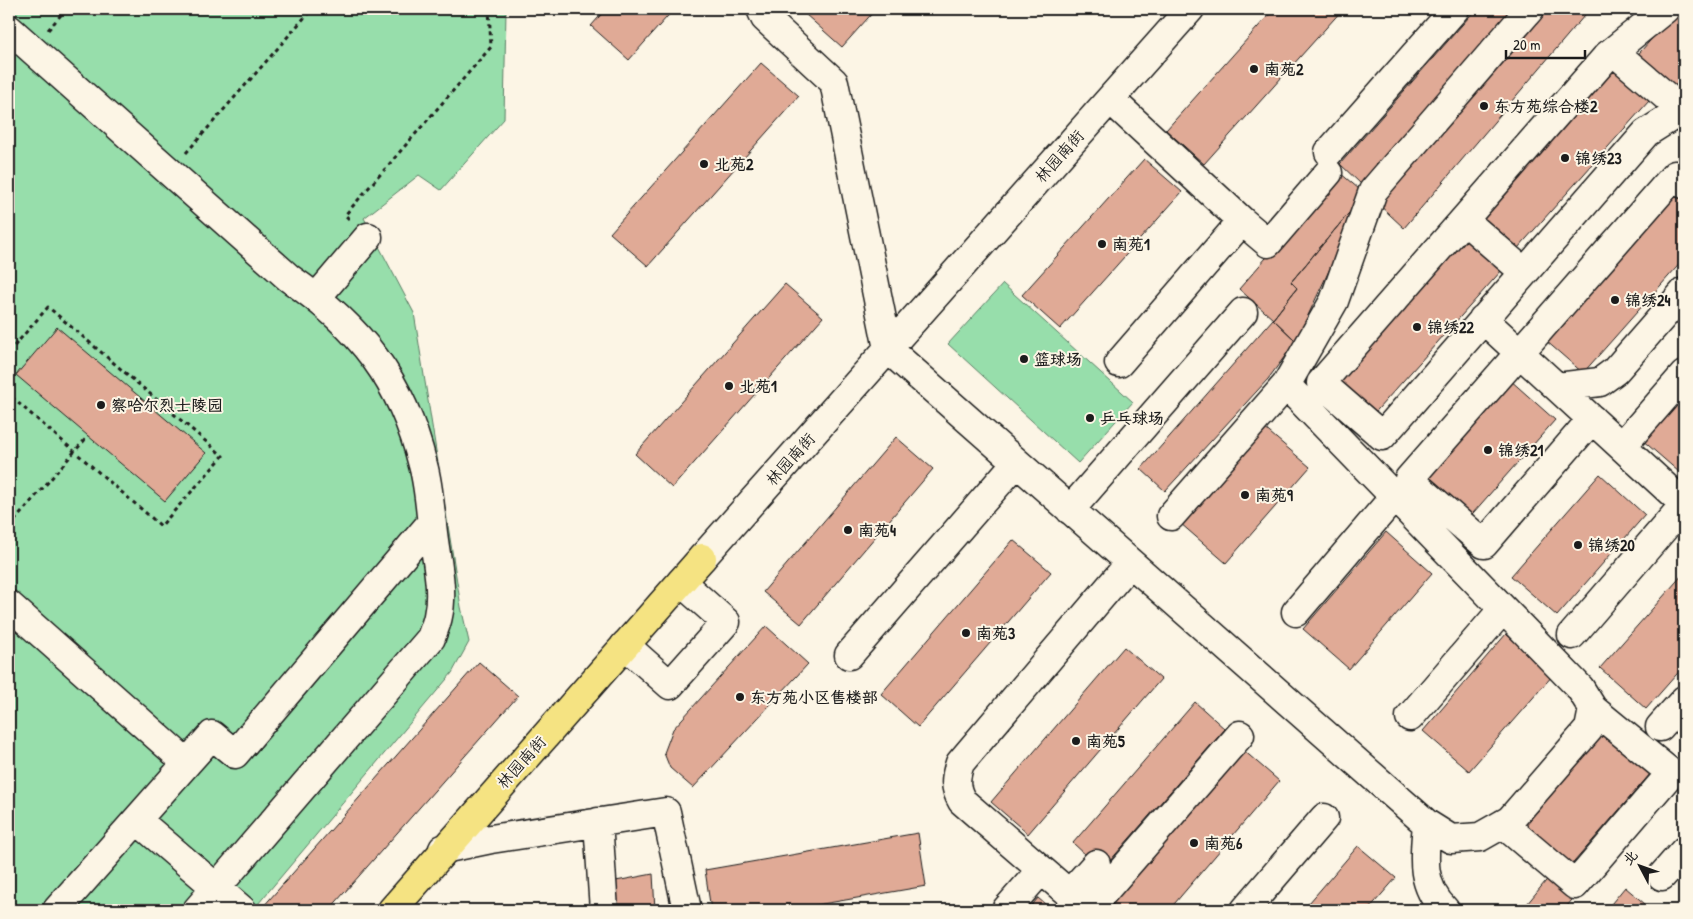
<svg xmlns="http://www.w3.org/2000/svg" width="1693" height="919" font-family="'Patrick Hand','LXGW WenKai TC',sans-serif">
<rect width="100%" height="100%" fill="#fcf5e5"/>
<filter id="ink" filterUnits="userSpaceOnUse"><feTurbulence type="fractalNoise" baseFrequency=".02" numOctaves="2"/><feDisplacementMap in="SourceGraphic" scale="10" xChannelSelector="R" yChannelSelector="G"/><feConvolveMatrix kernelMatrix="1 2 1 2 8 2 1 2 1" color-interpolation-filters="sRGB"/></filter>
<g filter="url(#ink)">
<path fill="#97deab" stroke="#5a7d64" d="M9 9H506L504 119 441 190 419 175 364 218 414 313 461 607 469 642 452 673 253 910H9Z
M1003 284 1133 402 1078 463 948 344Z"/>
<path fill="#e0aa96" stroke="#1c1c1c" d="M606 9H674L629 60 591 26Z
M809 9H876L842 47 805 14Z
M1274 9H1343L1204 164 1166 130Z
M1476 9H1515L1361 184 1340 164Z
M1543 9H1590L1404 228 1376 202Z
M1677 10 1684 17V82L1674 94 1634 59Z
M761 63 799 96 648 266 610 233Z
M1612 67 1649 101 1518 248 1480 215Z
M1144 159 1182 192 1060 329 1022 295Z
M1340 173 1365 194 1291 282 1297 288 1273 319 1239 289Z
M1677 192 1684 199V259L1583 373 1545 340Z
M1365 194 1296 341 1273 319 1297 288 1291 282Z
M1464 236 1502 270 1370 418 1333 384Z
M785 284 823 317 672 488 635 454Z
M1273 319 1296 341 1268 379 1165 491 1141 469Z
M57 327 206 453 165 501 16 375Z
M1509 379 1555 420 1466 521 1420 480Z
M1684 390V467L1679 472 1641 439Z
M1263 427 1310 467 1226 563 1180 523Z
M896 437 933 469 801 624 763 592Z
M1600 474 1645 515 1557 616 1511 576Z
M1386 532 1432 573 1349 669 1303 629Z
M1013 540 1051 572 918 727 881 694Z
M1684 573V666L1646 709 1600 668Z
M766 626 808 664 693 788 670 768 664 753 673 729Z
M1506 634 1553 675 1469 771 1423 731Z
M1124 647 1161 679 1028 834 991 802Z
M479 662 518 696 329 910H265L262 908Z
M1195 702 1225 729 1102 870 1073 843Z
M1605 732 1651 773 1568 869 1522 829Z
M1242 749 1279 781 1169 910H1116L1109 904Z
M918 833 926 886 788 910H711L705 870Z
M1358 846 1396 878 1368 910H1303Z
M653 874 655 910H618L616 881Z
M1550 876 1575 896 1564 910H1522Z
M1625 887 1652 910H1608L1607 909Z
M1038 898 1052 910H1028Z"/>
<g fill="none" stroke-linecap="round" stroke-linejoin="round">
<defs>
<path id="minor" d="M761 9 765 18 834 82 888 349 1427 824C1424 857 1420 885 1445 910
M1665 9 1608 55 1321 383 1382 436 1646 133 1684 109
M9 29 289 278C360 327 402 380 423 465 429 486 430 510 433 533 436 559 444 590 438 616 437 623 433 631 431 638L197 910
M1613 51 1682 110
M1110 99 1242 221 1119 363
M1329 152 1455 9
M1464 220 1524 272
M1242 221 1268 243 1328 173
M317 297 368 237
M1483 319 1684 504
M1557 387 1600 382 1615 371 1684 292
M1592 419 1484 544 1409 479 1675 175 1684 184
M1622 446 1684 375
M1070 510 1243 312
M1171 516 1286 385
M702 558 1190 9
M9 605 187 763 57 910
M1296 612 1394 497
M1572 635 1684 505
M625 645 670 685 726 622 681 582
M849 655 1016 463
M1410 717 1503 609
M1660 727 1684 700
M187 763 212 735 235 754 431 523
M137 820 242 910
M598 822 604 910
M1427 824 1451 839 1480 837 1510 820 1589 729 1593 709 1580 688 1286 385 1334 301 1373 191 1530 9
M1503 824 1575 885 1671 773 1593 709
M443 849 491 839 666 812 687 910
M1662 876 1684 851
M1069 894 1096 864
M1006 910 1041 870
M1088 910 962 801C954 787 955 778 960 763L1130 563
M1088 910 1240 735
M1245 910 1324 818"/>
<path id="major" d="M392 910 702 558"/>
</defs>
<use href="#minor" stroke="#1c1c1c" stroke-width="31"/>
<use href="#major" stroke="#1c1c1c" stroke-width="31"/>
<path stroke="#1c1c1c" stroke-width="3" stroke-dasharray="4 4" stroke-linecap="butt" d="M48 30 66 9
M186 153 312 9
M349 219 345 215 491 47 489 9
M9 352 48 307 223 456 161 526 9 395
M9 527 88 436"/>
<use href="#minor" stroke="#fcf5e5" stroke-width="28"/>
<use href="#major" stroke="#f5e382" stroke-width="28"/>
</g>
</g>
<g fill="#1c1c1c" stroke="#fcf5e5" stroke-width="2">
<circle cx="1254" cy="69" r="5"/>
<circle cx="1484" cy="106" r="5"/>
<circle cx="1565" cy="158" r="5"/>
<circle cx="704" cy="164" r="5"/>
<circle cx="1102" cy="244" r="5"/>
<circle cx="1615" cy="300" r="5"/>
<circle cx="1417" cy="327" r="5"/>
<circle cx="1024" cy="359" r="5"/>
<circle cx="729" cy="386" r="5"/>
<circle cx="101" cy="405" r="5"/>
<circle cx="1090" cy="418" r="5"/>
<circle cx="1488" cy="450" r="5"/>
<circle cx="1245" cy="495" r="5"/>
<circle cx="848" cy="530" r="5"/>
<circle cx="1578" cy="545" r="5"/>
<circle cx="966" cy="633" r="5"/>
<circle cx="740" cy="697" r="5"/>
<circle cx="1076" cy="741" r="5"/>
<circle cx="1194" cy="843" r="5"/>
</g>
<g text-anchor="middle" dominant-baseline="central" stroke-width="4" stroke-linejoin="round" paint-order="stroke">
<g font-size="16" font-weight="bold" fill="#1c1c1c" stroke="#fcf5e5" text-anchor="start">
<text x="1264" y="69">南苑2</text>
<text x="1494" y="106">东方苑综合楼2</text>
<text x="1575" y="158">锦绣23</text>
<text x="714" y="164">北苑2</text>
<text x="1112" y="244">南苑1</text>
<text x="1625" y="300">锦绣24</text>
<text x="1427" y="327">锦绣22</text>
<text x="1034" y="359">篮球场</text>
<text x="739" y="386">北苑1</text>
<text x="111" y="405">察哈尔烈士陵园</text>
<text x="1100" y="418">乒乓球场</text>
<text x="1498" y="450">锦绣21</text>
<text x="1255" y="495">南苑9</text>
<text x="858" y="530">南苑4</text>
<text x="1588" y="545">锦绣20</text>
<text x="976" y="633">南苑3</text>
<text x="750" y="697">东方苑小区售楼部</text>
<text x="1086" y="741">南苑5</text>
<text x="1204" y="843">南苑6</text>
</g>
<g font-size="16" fill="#1c1c1c" stroke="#fcf5e5">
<text transform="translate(1059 156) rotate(-48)">林园南街</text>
<text transform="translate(790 459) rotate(-48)">林园南街</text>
<text transform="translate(521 762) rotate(-48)">林园南街</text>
</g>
</g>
<rect width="1693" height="919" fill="none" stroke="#fcf5e5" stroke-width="30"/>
<rect x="15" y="15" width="1663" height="889" fill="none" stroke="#1c1c1c" stroke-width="2" filter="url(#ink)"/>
<g transform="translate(1640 866) rotate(311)" stroke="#fcf5e5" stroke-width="4" paint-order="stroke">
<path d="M0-4L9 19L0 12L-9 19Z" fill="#1c1c1c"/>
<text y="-8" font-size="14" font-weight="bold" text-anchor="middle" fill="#1c1c1c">北</text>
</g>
<path d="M1506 50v8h79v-8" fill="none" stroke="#1c1c1c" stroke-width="2.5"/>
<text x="1513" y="50" font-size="15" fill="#1c1c1c" stroke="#fcf5e5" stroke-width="4" paint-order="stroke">20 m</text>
</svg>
